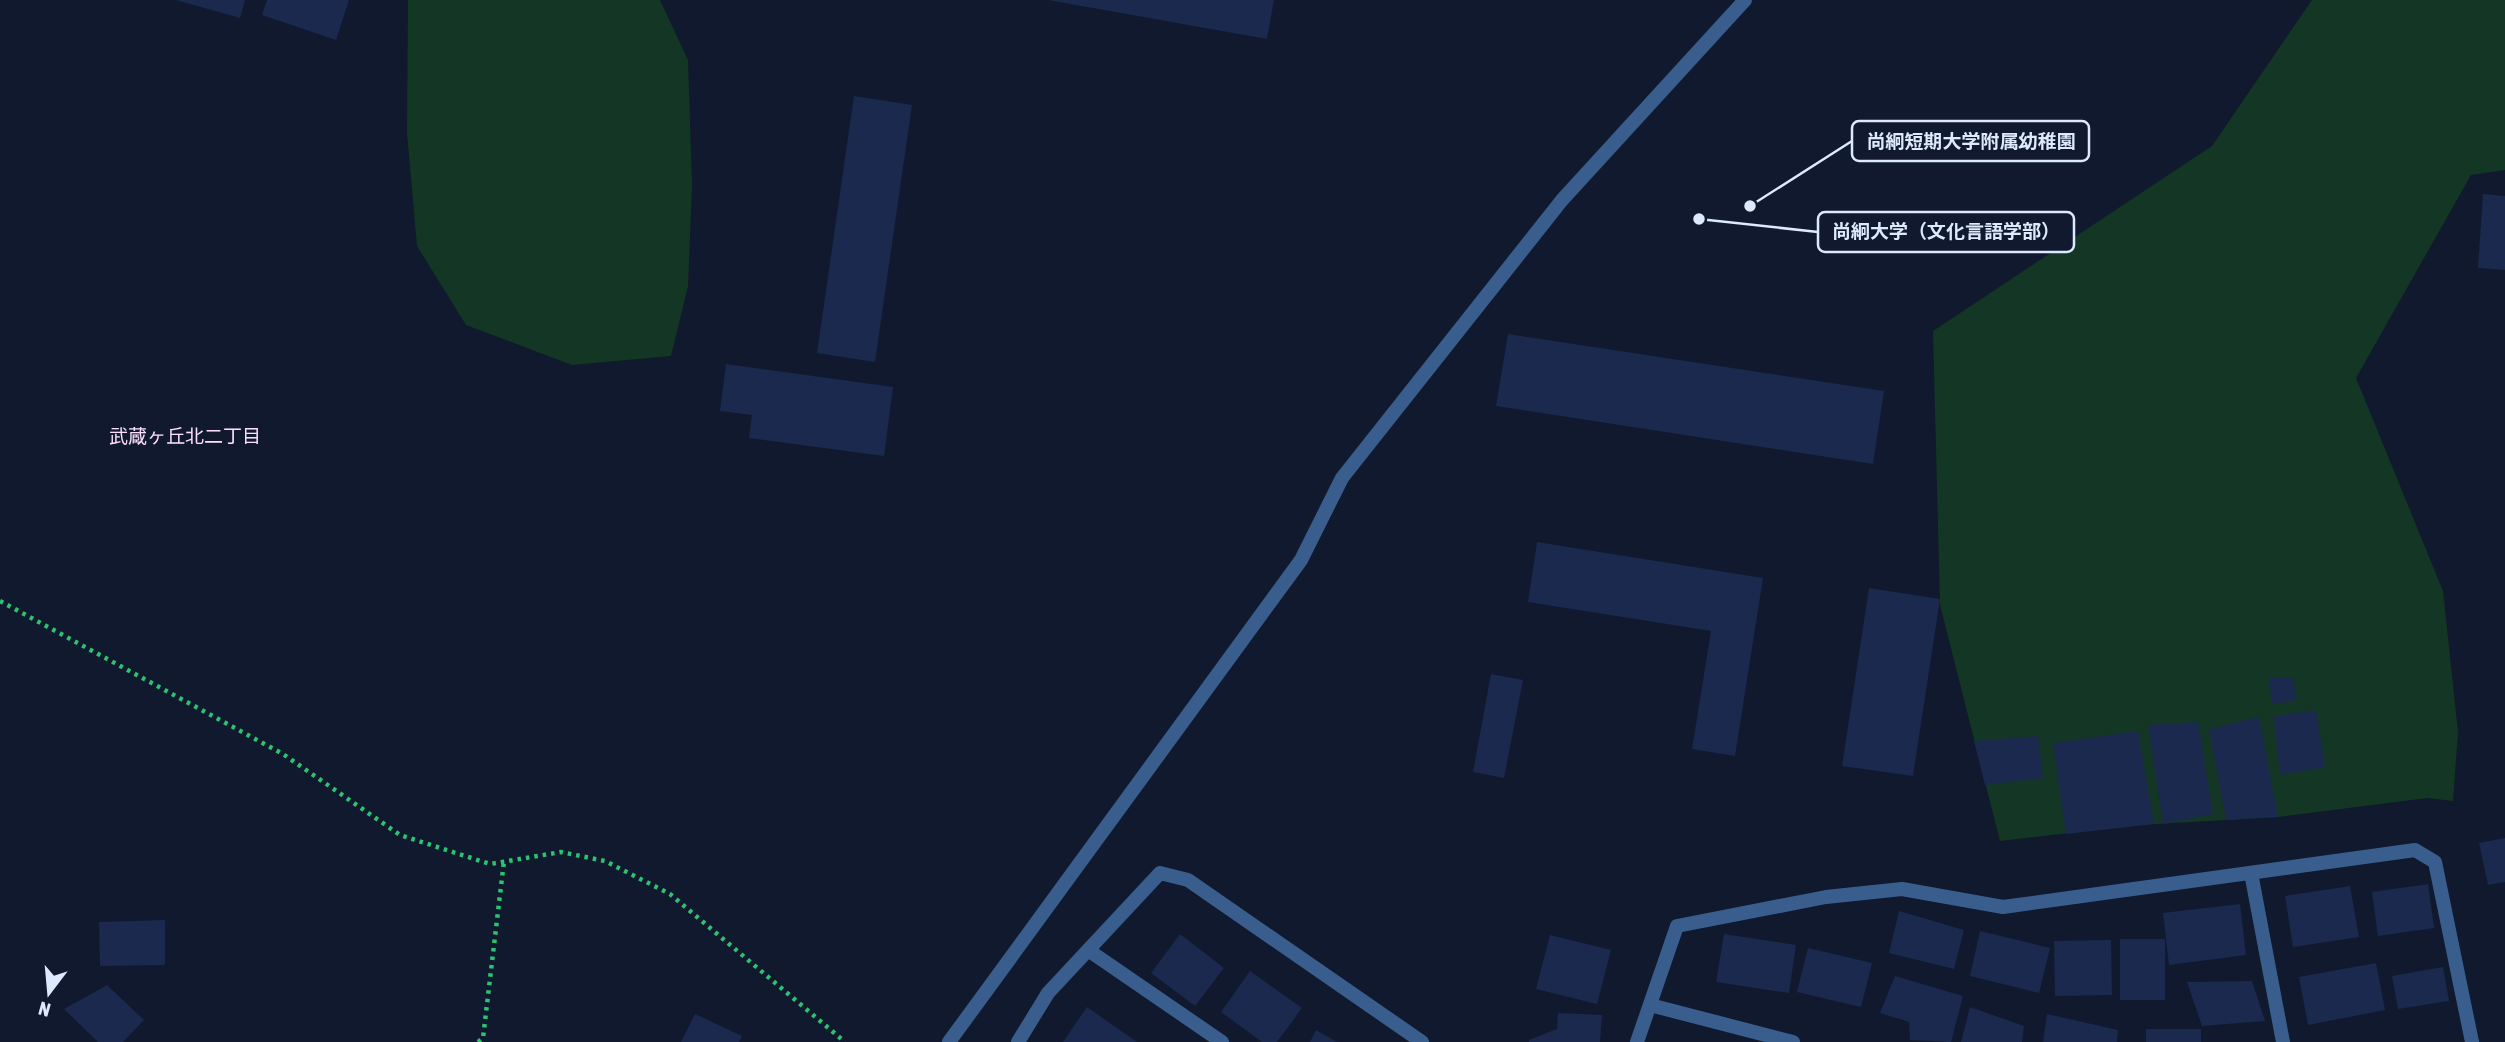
<svg xmlns="http://www.w3.org/2000/svg" width="2505" height="1042" font-family="'Asap Condensed','Noto Sans JP',sans-serif">
<rect width="100%" height="100%" fill="#10192d"/>
<path fill="#133724" d="M408 0H660L688 60 692 185 688 286 671 356 572 365 466 325 417 246 407 133Z
M2312 0H2505V170L2471 175 2356 378 2443 591 2458 732 2453 801 2427 798 2278 817 2140 825 2000 841 1940 605 1933 331 2212 146Z"/>
<path fill="#1b294f" d="M176 0H245L240 18Z
M267 0H349L336 40 262 15Z
M1048 0H1274L1267 39Z
M854 96 912 105 875 362 817 353Z
M2483 194 2505 196V270L2478 268Z
M1508 334 1884 391 1873 464 1496 406Z
M726 364 893 387 884 456 749 438 752 415 720 411Z
M1537 542 1763 578 1735 756 1692 749 1711 631 1528 602Z
M1869 588 1940 599 1913 776 1842 766Z
M1491 674 1523 680 1504 778 1473 772Z
M2293 677 2296 701 2272 704 2269 678Z
M2316 710 2325 767 2280 775 2274 716Z
M2259 717 2278 817 2226 820 2209 729Z
M2198 722 2213 814 2163 824 2148 725Z
M2138 731 2154 824 2066 834 2053 743Z
M2038 736 2043 778 1985 785 1974 741Z
M2505 838V882L2488 885 2479 843Z
M2428 884 2434 928 2378 936 2372 892Z
M2350 886 2359 937 2293 947 2285 896Z
M2240 904 2246 955 2169 965 2163 913Z
M1899 911 1964 930 1954 969 1889 953Z
M165 920V965L100 966 99 922Z
M1980 931 2050 948 2039 993 1970 976Z
M1180 934 1224 968 1195 1006 1151 973Z
M1724 934 1796 945 1789 993 1716 982Z
M1550 935 1611 950 1597 1004 1536 989Z
M2120 939H2165V1000H2120Z
M2111 940 2112 995 2055 996 2054 941Z
M1808 948 1872 963 1861 1007 1797 992Z
M2376 963 2385 1010 2308 1025 2299 977Z
M2443 967 2449 1001 2398 1009 2392 976Z
M1250 971 1302 1008 1277 1042H1262L1221 1012Z
M1895 976 1963 996 1951 1042 1910 1040 1909 1022 1880 1013Z
M2252 981 2265 1021 2202 1026 2187 982Z
M107 985 144 1020 123 1042H98L64 1009Z
M1087 1007 1137 1042H1063Z
M1970 1007 2024 1026 2022 1042H1961Z
M1558 1013 1602 1015 1600 1042H1529V1040L1557 1029Z
M695 1014 742 1036 739 1042H681Z
M2047 1014 2118 1030 2117 1042H2043Z
M2146 1029H2201V1042H2146Z
M1316 1030 1337 1042H1310Z"/>
<g fill="none" stroke-linecap="round" stroke-linejoin="round">
<path stroke="#2bc471" stroke-width="4.5" stroke-dasharray="3.5 5" stroke-linecap="butt" d="M0 601 283 754 400 835 490 864 561 852 605 861 670 894 845 1042
M478 1042 483 1038 504 861"/>
<path stroke="#395e8e" stroke-width="14" d="M2251 873 2283 1042
M1088 950 1222 1042
M1650 1005 1793 1042
M949 1042 1301 560 1342 478 1562 200 1745 0
M1018 1042 1048 993 1160 873 1188 880 1422 1042
M1637 1042 1677 926 1826 897 1902 889 2003 907 2415 850 2435 862 2472 1042"/>
</g>
<g text-anchor="middle" dominant-baseline="central" stroke-width="7" stroke-linejoin="round" paint-order="stroke">
<g font-size="19" fill="#fbdeff" stroke="#10192d">
<text x="185" y="436">武蔵ヶ丘北二丁目</text>
</g>
</g>
<path fill="none" stroke="#dce9ff" stroke-width="2.5" d="M1750 206L1852 141M1699 219L1818 232"/>
<g fill="#dce9ff" stroke="#10192d" stroke-width="2.5">
<circle cx="1750" cy="206" r="7"/>
<circle cx="1699" cy="219" r="7"/>
</g>
<g fill="#10192d" stroke="#dce9ff" stroke-width="2.5">
<rect x="1852" y="121" width="237" height="40" rx="7"/>
<rect x="1818" y="212" width="256" height="40" rx="7"/>
</g>
<g font-size="19" text-anchor="middle" font-weight="bold" fill="#dce9ff">
<text x="1971" y="148">尚絅短期大学附属幼稚園</text>
<text x="1946" y="238">尚絅大学（文化言語学部）</text>
</g>
<g transform="translate(49 993) rotate(196)" stroke="#10192d" stroke-width="5" paint-order="stroke">
<path d="M0-5L12 26L0 18L-12 26Z" fill="#dce9ff"/>
<text y="-10" font-size="19" font-weight="bold" text-anchor="middle" fill="#dce9ff">N</text>
</g>
</svg>
